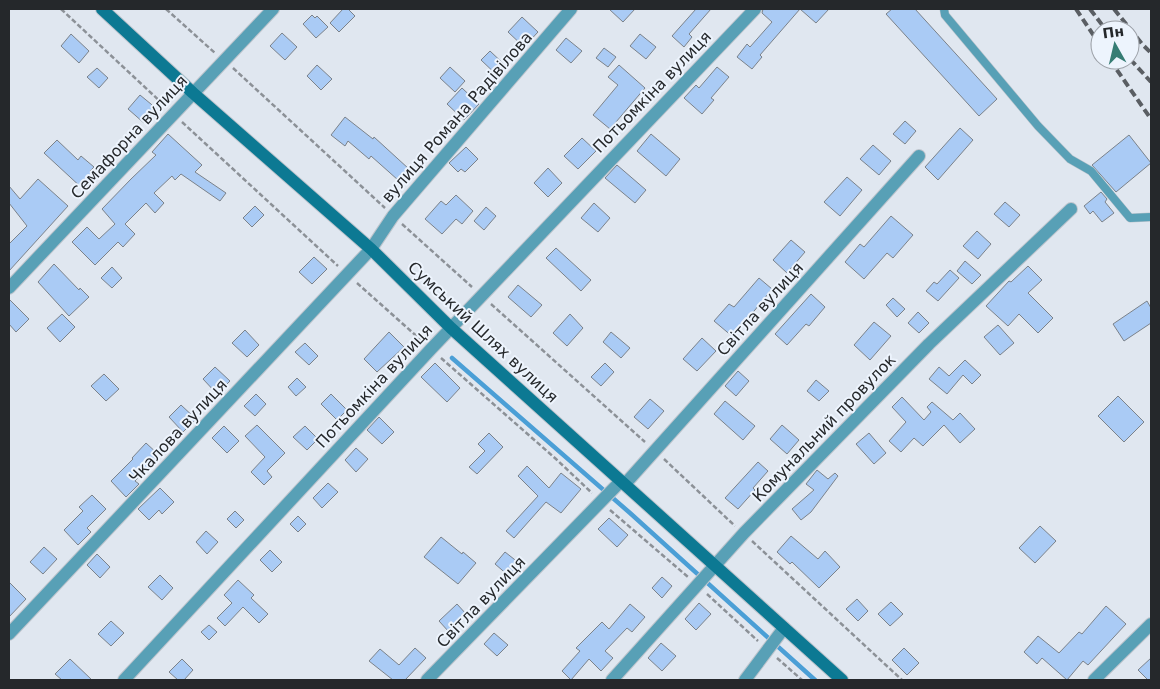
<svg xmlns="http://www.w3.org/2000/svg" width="1160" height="689" font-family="'DejaVu Sans',sans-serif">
<rect width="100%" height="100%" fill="#e0e7f0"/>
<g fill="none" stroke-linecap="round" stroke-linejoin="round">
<path stroke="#4b9fd6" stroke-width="4.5" d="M452 358 630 513 815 680"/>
</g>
<path fill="#aacbf5" stroke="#7b828a" d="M343 9H348L355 16 339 32 330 23Z
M609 9H635L623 22Z
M696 9H711L689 34 692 37 684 47 672 36Z
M763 9H829L816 23 800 9 760 55 762 57 752 69 737 57 747 44 750 47 772 22 762 13Z
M892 9H915L997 99 979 116 886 14Z
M312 15 315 18 317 16 328 27 316 38 303 24Z
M522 17 538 32 524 47 508 32Z
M282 33 297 47 285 60 270 46Z
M71 34 89 51 79 63 61 46Z
M640 34 656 47 646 59 630 46Z
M566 38 582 51 571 63 556 50Z
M604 48 616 57 608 67 596 58Z
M490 51 508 68 499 77 481 60Z
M317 65 332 79 321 90 307 76Z
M619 65 645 88 610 129 593 115 618 85 608 77Z
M450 67 465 81 455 92 440 78Z
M717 67 729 77 711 98 714 100 702 114 684 98 696 85 699 88Z
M97 68 108 78 99 88 87 77Z
M462 88 479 104 464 120 447 104Z
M140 95 157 109 144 123 128 109Z
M345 117 373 139 374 137 409 169 398 180 371 156 369 159 348 141 345 146 331 135Z
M905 121 916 131 905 144 893 134Z
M960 128 973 140 938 180 925 167Z
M168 134 202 165 195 172 226 193 220 201 181 174 175 180 172 176 154 193 164 203 155 213 146 203 125 224 135 234 123 247 118 242 95 265 72 242 87 227 99 239 115 224 102 209 131 179 156 155 152 152Z
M651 134 680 159 666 176 637 151Z
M1129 135 1151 163 1116 192 1092 165Z
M582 138 596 151 578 169 564 156Z
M57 140 78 160 81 156 94 167 90 171 95 175 83 189 44 153Z
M873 145 891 161 879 175 860 159Z
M466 147 478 159 465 172 461 169 458 172 449 163Z
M617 165 646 190 635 203 605 178Z
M548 168 562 183 548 197 534 183Z
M847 177 862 190 840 216 824 202Z
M38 179 68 206 9 271V244L27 226 9 203V186L20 199Z
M1101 192 1107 199 1105 202 1114 213 1102 222 1093 211 1090 214 1084 206Z
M456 195 473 211 462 224 456 219 442 234 425 219 441 201 446 205Z
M1005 202 1020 215 1009 227 994 214Z
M594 203 610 218 598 232 581 218Z
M255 206 264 215 252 227 243 218Z
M486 207 496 216 484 230 474 221Z
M891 216 913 235 893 258 887 253 864 279 845 262 860 244 864 247Z
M977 231 991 244 978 259 963 246Z
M791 240 805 252 787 273 773 260Z
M556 248 591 280 581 291 546 258Z
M314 257 327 269 312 284 299 272Z
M965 261 981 275 972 284 957 271Z
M54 264 79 290 80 288 89 297 69 316 38 282Z
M1028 266 1042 280 1028 293 1053 318 1038 333 1019 314 1008 326 986 306 1009 281 1011 282Z
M112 267 122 278 112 288 101 278Z
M950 270 959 278 938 301 926 291 934 282 937 284Z
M759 278 772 289 733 337 714 321 729 304 734 307Z
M518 285 542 305 531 317 508 297Z
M811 294 825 307 809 326 806 324 787 345 775 334Z
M893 298 905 309 897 317 886 305Z
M9 299 29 319 16 332 9 324Z
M1147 301 1151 308V323L1124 341 1113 324Z
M918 312 929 323 919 333 908 323Z
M62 314 75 327 60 342 47 328Z
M570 314 583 328 567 346 553 333Z
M874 322 891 336 870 360 854 345Z
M998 325 1014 343 1000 355 984 337Z
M245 330 259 345 247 357 232 343Z
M389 332 404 347 377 372 364 359Z
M611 332 630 348 621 358 603 342Z
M702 338 716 351 697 371 683 359Z
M305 343 318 356 309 365 295 352Z
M965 360 981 375 972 384 963 375 947 394 929 379 939 367 949 376Z
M435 363 460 388 447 402 421 377Z
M605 363 614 372 601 386 591 377Z
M215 367 230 381 217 394 203 379Z
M738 371 749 381 736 396 725 386Z
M104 374 119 389 106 401 91 386Z
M297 378 306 387 296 396 288 387Z
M816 380 829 391 819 401 807 391Z
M256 394 266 404 255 416 244 406Z
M331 394 347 410 337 420 321 404Z
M1118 396 1144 422 1124 442 1098 416Z
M902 397 924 420 931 412 927 407 932 402 953 420 960 413 975 429 960 443 944 425 923 446 914 438 901 452 889 441 906 422 892 407Z
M650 399 664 411 648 429 634 417Z
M725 401 755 426 743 440 714 414Z
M181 405 196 419 183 432 169 417Z
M379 417 394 432 382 444 367 430Z
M257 425 285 453 267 471 272 477 264 485 251 472 265 457 245 436Z
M782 425 799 440 787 454 770 439Z
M224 426 239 441 227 453 212 438Z
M305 426 318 439 307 450 293 437Z
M489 433 503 447 477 474 469 467 485 451 478 444Z
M869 433 886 453 874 464 856 444Z
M146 443 159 455 135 481 139 484 126 497 111 481 133 459 132 458Z
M356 448 368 459 356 472 345 460Z
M758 462 768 471 753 488 755 490 738 509 725 498Z
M527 466 549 488 561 473 581 489 561 513 546 502 514 538 506 531 538 496 518 476Z
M817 470 828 479 835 473 838 476 811 512 801 520 792 509 814 490 806 484Z
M328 483 338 492 322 508 313 498Z
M160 488 174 502 162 514 159 510 149 520 138 509Z
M92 495 106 509 87 528 91 532 78 545 64 530 83 511 79 507Z
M235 511 244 520 236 528 227 519Z
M298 516 306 524 298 532 290 524Z
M609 518 628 535 617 547 598 529Z
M1040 526 1056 541 1035 563 1019 548Z
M206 531 218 542 207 554 196 542Z
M791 536 818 559 825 551 840 567 819 588 792 562 790 564 777 552Z
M441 537 462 554 463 552 476 563 458 584 424 557Z
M44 547 57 559 43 574 30 562Z
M270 550 282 562 272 572 260 560Z
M505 552 519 563 509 576 495 564Z
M97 554 110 567 100 578 87 565Z
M160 575 173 588 162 600 148 587Z
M662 577 672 586 662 598 652 588Z
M238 580 254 595 251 598 268 614 259 623 243 607 225 626 217 618 232 603 224 595Z
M9 582 26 599 9 617Z
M857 599 868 611 858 621 846 609Z
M891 602 903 614 890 626 878 614Z
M699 603 711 614 696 630 685 619Z
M457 604 467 615 449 632 439 621Z
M630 604 645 617 632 632 627 628 605 651 613 658 601 671 589 659 571 680 562 671 580 651 576 648 602 622 609 629Z
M1106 606 1126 624 1088 665 1083 661 1067 680 1042 658 1037 664 1024 652 1038 636 1059 653 1079 632 1082 634Z
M111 621 124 633 111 646 98 634Z
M209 625 217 632 209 640 201 632Z
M494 633 508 645 497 656 484 644Z
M661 643 676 656 662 671 648 658Z
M415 648 426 658 405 680H393L369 661 380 649 399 665Z
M904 648 919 663 907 675 892 660Z
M1151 658V680H1148L1138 670Z
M70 659 92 680H62L55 674Z
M182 659 193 670 184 680H178L169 672Z"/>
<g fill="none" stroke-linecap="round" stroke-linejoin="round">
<defs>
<path id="service" d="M944 9 945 15 1038 126 1070 159 1091 171 1130 218 1151 217"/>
<path id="minor" d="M9 288 273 9
M625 484 919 156
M9 634 371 249 393 216 571 9
M124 680 431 349 755 9
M427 680 621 481
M612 680 744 533 929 344 1071 209
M745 680 784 628
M1094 680 1151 624"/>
<path id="secondary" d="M102 9 193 93 371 249 451 328 842 680"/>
</defs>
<use href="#service" stroke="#bec5cd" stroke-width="9"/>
<use href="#minor" stroke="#bec5cd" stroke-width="14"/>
<use href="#secondary" stroke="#bec5cd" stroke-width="14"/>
<path stroke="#8c9197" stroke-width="2.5" stroke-dasharray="5 2.5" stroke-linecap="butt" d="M61 9 164 105
M166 9 215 53
M233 68 385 208
M182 122 338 266
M402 224 472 287
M357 283 422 341
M491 304 645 442
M441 358 556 459 592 493
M664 459 735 526
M610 510 688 577
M752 541 902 680
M707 594 758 641
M777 658 802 680"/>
<use href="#service" stroke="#58a0b6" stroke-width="8"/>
<use href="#minor" stroke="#58a0b6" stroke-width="12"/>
<use href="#secondary" stroke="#0c7993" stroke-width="12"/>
<path stroke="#5a5e63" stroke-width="4" stroke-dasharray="8 4" stroke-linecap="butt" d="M1076 9 1100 45
M1090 9 1106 30
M1114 9 1142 44 1151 53
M1130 59 1151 82
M1110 60 1151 119"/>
</g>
<g text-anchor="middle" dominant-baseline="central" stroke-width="4" stroke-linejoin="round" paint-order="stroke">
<g font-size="16" fill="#25282b" stroke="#edf4fd">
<text transform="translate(652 92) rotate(-46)">Потьомкіна вулиця</text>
<text transform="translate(457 117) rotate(-49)">вулиця Романа Радівілова</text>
<text transform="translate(129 137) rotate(-47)">Семафорна вулиця</text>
<text transform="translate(760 309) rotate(-48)">Світла вулиця</text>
<text transform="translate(483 332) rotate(43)">Сумський Шлях вулиця</text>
<text transform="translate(374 386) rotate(-47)">Потьомкіна вулиця</text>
<text transform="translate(824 428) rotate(-46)">Комунальний провулок</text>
<text transform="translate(178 431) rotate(-47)">Чкалова вулиця</text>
<text transform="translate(481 602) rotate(-46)">Світла вулиця</text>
</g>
</g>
<rect width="1160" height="689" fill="none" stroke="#25282b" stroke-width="20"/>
<g transform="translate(1115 45) rotate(352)"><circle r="24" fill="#edf4fd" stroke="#9da2a9"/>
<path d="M0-4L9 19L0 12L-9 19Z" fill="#367c74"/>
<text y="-8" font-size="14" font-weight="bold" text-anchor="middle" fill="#25282b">Пн</text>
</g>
</svg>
